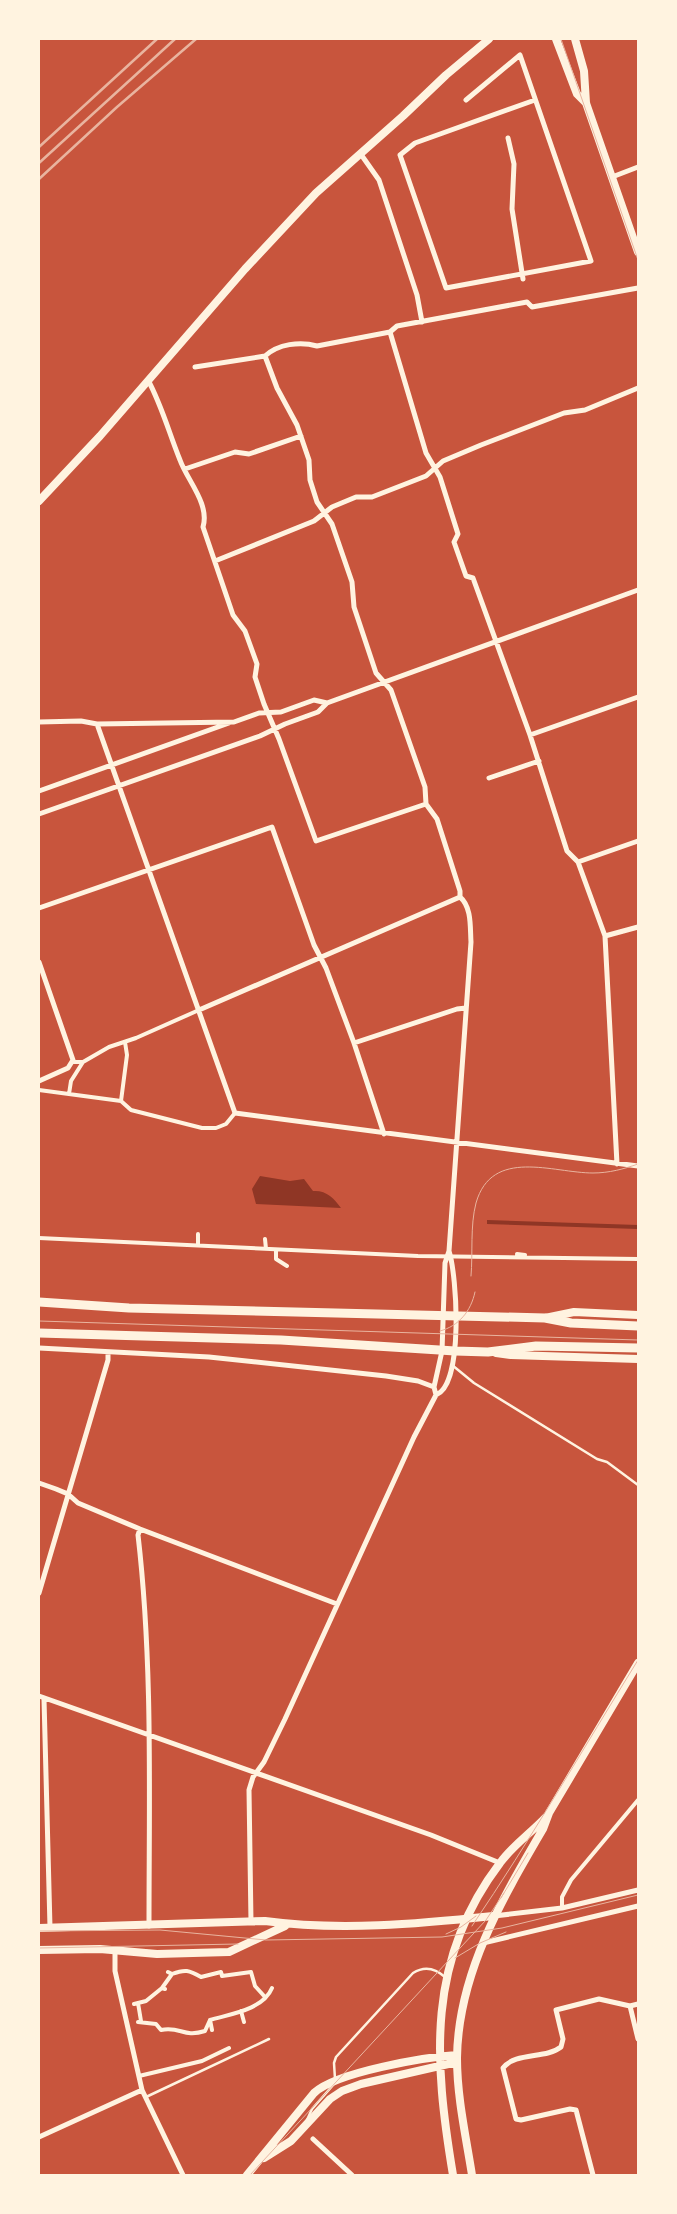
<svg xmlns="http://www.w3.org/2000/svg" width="677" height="2214" font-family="'Libre Baskerville',serif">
<rect width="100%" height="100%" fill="#c8553d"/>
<path fill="#8f3625" d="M260 1176 290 1181 304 1179 313 1191C326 1190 334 1198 341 1208L256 1204 252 1189Z
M487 1220 638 1225V1229L487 1224Z"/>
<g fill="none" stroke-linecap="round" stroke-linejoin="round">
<path stroke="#fff3e0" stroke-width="2.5" d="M452 1365 474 1383 597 1459 607 1462 638 1485
M335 2079 334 2063 336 2057 413 1973C424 1966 435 1968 445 1977
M146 2097 269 2039
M307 2120 312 2109 334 2084"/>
<path stroke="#fff3e0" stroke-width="4" d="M73 1062H83L109 1047 136 1038 199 1010
M39 1090 121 1101 131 1110 202 1128H216L226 1124 235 1113
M69 1094 71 1081 83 1062
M121 1101 127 1055 125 1042
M39 1238 418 1256 638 1259
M265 1239 266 1249
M198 1245V1234
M276 1250V1259L287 1266
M517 1254 525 1255
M562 1908V1897L571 1880 638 1800
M168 1972 172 1974C185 1969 189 1970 201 1977L221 1972 222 1976 251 1972 255 1986 265 1997
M162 1988 172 1974
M138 2003 141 2021
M134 2004 146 2001 162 1988 165 1989
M241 2011 244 2022
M210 2020 212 2030
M138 2022 156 2024 161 2030C181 2026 183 2038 205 2031L210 2020C230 2014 263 2010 272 1988
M139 2076 202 2061 229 2048"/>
<path stroke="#fff3e0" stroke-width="5" d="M466 100 520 55 591 261 446 288 400 155 415 143 535 100
M508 138 514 164 512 209 523 279
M360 153 379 180 417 295 422 322
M612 177 638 167
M390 332 426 453 440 477 458 534 454 542 466 576 473 578 530 735 567 851 578 862 605 936 617 1164
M265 356 277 388 297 425 309 460 310 480 317 502 332 524 352 582 354 607 376 673 391 690 425 787 426 804 437 819 460 891V897C472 907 470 928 471 942L449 1251 445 1263 442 1351 434 1387 436 1395
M195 367 265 356C278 344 300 341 317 346L390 332 397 326 527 302 532 307 638 288
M148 380C162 406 169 433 180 460 187 480 210 504 203 527L233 615 245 631 257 664 255 677 264 704 279 739 316 841 426 804
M185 469 235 452 249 454 301 436
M215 561 314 521 332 507 356 497H372L426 476 443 461 481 445 564 413 585 410 638 388
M39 722 81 721 97 724 234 722 259 713 281 712 314 700 327 703
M97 724 235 1113 638 1166
M530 735 638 697
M489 778 539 761
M39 791 229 723
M39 814 260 736 285 724 318 712 327 703 638 590
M578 862 638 841
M39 908 272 827 314 945 326 968 354 1043 384 1134
M605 936 638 927
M39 962 73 1060 68 1068 39 1081
M199 1010 460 897
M354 1043 457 1009 466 1008
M39 1348 209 1357 386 1376 418 1381 434 1387
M39 1483 56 1489 68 1494 78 1503 140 1529 337 1604
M140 1529 138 1535C153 1664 149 1796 149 1926
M39 1593 108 1360V1352
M39 1696 431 1835 500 1863
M44 1699 50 1927
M494 1916 562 1908 638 1890
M251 1922 249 1790 253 1777 264 1762 285 1719 414 1437 436 1395C464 1384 457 1276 449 1251
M483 1943 638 1906
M115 1950V1971L142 2090 183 2175
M630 2006 638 2039
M39 2137 142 2090
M313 2139 352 2175
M593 2175 576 2110 570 2109 521 2120 516 2119 503 2068C515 2052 546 2059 561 2047L563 2039 556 2010 599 1999 630 2006 638 2004"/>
<path stroke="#fff3e0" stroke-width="8" d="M556 39 577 94 586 103
M575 39 584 71 586 103 638 252
M39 501 100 436 245 269 316 193 403 116 446 75 489 39
M545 1318 574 1312 638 1315
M496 1353 511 1355 638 1359
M39 1928 265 1921C339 1931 418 1924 493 1916
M39 1950 100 1949 157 1954 229 1952 285 1926
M264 2158 291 2141 330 2099 342 2091 361 2084 457 2062
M247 2175 314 2093C336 2072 426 2057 457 2055
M453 2175C434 2061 426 1960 500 1863 513 1845 531 1833 546 1817
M472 2175C466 2137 457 2097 457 2058 458 1974 502 1899 543 1829L549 1813 638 1663"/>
<path stroke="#fff3e0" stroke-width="9" d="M39 1302 129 1308 545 1318 571 1323 638 1326
M39 1333 281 1340 455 1351 488 1352 536 1346 638 1348"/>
<path stroke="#e9b49f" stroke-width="1" d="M561 39 638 260
M471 1276C473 1253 470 1226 476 1203 492 1147 553 1173 593 1173 609 1173 624 1169 638 1164
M39 1321 638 1340
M440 1331C459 1326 471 1311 475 1292
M501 1898 528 1853
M472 1926C531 1839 583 1749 638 1660
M39 1931 160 1930 266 1940 442 1937 502 1928 638 1895
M446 1934 461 1927 476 1916
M39 1948 238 1944
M455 1958 480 1943 506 1932
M250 2175 486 1920 504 1893"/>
<path stroke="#e9b49f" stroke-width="2.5" d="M39 147 157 39
M39 163 175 39
M39 179 117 107 196 39"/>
</g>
<rect width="677" height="2214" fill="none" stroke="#fff3e0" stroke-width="80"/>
</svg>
